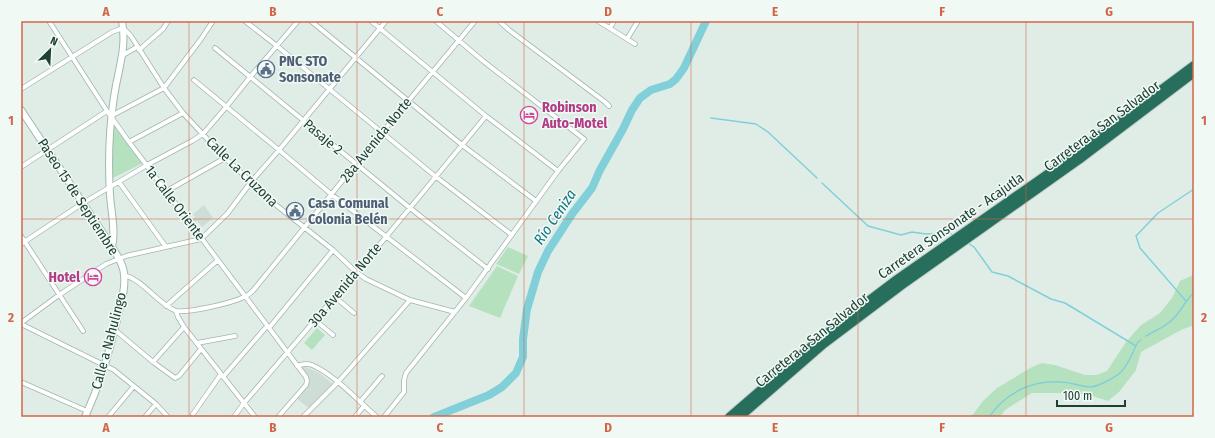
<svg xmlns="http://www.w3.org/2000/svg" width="1215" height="438" font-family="'Fira Sans Condensed',sans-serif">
<rect width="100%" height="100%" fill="#e0ede7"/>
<path fill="#ceddd5" d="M204 205 213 218 202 227 197 221 193 224 191 221 195 217 193 214Z
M303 366 319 373 333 384 310 409 296 398 310 382 309 379 299 367Z"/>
<path fill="#b6e1bf" d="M113 122 143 163 111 179Z
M508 247 528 256 519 274 496 264Z
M497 266 518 276 500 318 469 306Z
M1193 275 1194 325 1181 330 1141 352 1136 370 1120 391 1108 401 1089 395 1066 393H1032L1005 410 1000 417H971L983 401 997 388 1032 367 1042 363 1055 365 1085 375H1096L1107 371 1126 342 1141 325 1160 313 1172 298 1180 281Z
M317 328 325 335 312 350 304 343Z"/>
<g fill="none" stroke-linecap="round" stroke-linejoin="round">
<path stroke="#81d0d9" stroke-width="1.5" d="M711 118 756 124 768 132 817 178
M822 183 868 226 901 235 912 232 926 234 950 233 953 235
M968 243 974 247 992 272 1008 276 1051 299 1065 303 1136 346
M1186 301 1140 248 1136 236 1158 213 1194 189
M1146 336C1154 331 1165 327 1172 320 1181 312 1185 300 1194 293
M989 417C1006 393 1031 380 1061 382 1071 382 1081 387 1091 387 1099 386 1116 377 1121 372 1129 364 1133 351 1138 342L1141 340"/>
<path stroke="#81d0d9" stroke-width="8" d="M434 417 489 395 502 387 516 373 523 357V339L527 309 538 272 548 251 572 214 592 188 600 170 623 129 632 110 640 98 651 90 670 84 676 79 684 68 706 21"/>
<defs>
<path id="street" d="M49 21 107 111 129 142 306 377 307 381 306 385 278 417
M245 21 277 46 435 176 512 235
M311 21 462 145 536 201
M371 21 486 116 558 171
M499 21 509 30 605 102 609 106
M598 21 635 44
M610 28 614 21
M627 39 638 21
M215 48 410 208 488 269
M139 50 163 29 168 21
M123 55 137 47
M194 80 279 150 331 194 466 298
M21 89 112 32 123 28 131 36 164 88 183 113 225 158 276 205 333 250 356 272 366 279 410 300 455 312
M111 116 164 88 201 39 213 21
M129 142 183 113
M21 167 107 111
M119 182 166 247
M165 192 225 158
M21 236 83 331
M21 244 83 203 147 165 192 141 203 134 227 106 251 76 298 21
M124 275C145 281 156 303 176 311L178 317 184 327 255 417
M335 297 354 313
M166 306 218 260
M176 311C189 313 232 303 244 297 249 295 253 291 256 287L356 164 475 21
M315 320 333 335
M21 323 59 295 106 264 126 256 201 239 227 214 251 182 279 150 386 21
M21 324 114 370 156 404 168 417
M269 328 333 250
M115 330 153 362 175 378 179 376 201 349
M197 343 235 336
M153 362 184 327
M297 366C302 364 307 363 312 365 335 375 358 401 377 417
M223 377 267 326
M21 382 87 411
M360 402 382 376
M193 414 221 374
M109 416 134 386
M145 417 156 404
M234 417 244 403 386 237 486 116
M303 417 338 382 410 300
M355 417 364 406
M384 417 404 392V380L406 373 466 298 558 171 584 139 483 61 436 21"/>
<path id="secondary" d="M21 110 112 247C117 255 124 265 124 275 126 290 120 306 117 320 108 356 100 384 85 417
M112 247C116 231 111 211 110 195 108 162 109 129 114 97 118 69 127 49 122 21"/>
<path id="highway" d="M729 417 817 341 852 313 897 279 1050 172 1194 65
M740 417 824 344 901 286 1079 160 1194 73"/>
</defs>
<use href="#street" stroke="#a2b6ae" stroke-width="5.5"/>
<use href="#secondary" stroke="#9dbaae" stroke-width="8"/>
<use href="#highway" stroke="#c0cac6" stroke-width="10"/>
<use href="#street" stroke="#fff" stroke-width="4"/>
<use href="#secondary" stroke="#fff" stroke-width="6"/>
<use href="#highway" stroke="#276f5c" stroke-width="8"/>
</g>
<path fill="none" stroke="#d26547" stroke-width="1" stroke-opacity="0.55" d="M189 21V417M357 21V417M524 21V417M691 21V417M858 21V417M1026 21V417M21 219H1194"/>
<defs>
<symbol id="civic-ring" viewBox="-11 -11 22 22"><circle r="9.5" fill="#f1f9f5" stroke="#5c6f8a" stroke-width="1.5"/><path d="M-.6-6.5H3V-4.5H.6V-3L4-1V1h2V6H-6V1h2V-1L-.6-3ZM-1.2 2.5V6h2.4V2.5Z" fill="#5c6f8a"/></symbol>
<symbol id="hotel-ring" viewBox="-11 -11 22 22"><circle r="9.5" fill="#f1f9f5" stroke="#d1479c" stroke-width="1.5"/><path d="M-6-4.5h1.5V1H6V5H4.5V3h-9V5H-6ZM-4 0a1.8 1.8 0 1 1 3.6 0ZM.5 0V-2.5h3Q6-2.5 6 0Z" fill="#d1479c"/></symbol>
</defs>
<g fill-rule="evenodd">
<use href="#civic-ring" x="256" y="59" width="20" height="20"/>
<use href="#hotel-ring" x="519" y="105" width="20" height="20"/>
<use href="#civic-ring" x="285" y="201" width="20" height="20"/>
<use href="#hotel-ring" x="83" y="267" width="20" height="20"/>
</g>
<g text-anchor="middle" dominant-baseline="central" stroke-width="3" stroke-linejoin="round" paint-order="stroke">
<g font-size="14" font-weight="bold" fill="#4e5e75" stroke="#f1f9f5" text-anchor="start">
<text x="279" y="61">PNC STO<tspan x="279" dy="16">Sonsonate</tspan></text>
<text x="308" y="203">Casa Comunal<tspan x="308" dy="16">Colonia Belén</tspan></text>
</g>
<g font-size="14" font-weight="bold" fill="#b23c85" stroke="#f1f9f5" text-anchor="start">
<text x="542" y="107">Robinson<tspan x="542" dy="16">Auto-Motel</tspan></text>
<text x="80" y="277" text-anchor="end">Hotel</text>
</g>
<g font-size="14" fill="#1f4035" stroke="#f1f9f5">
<text transform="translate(1102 126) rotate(-37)">Carretera a San Salvador</text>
<text transform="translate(323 137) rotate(40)">Pasaje 2</text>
<text transform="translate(376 140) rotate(-51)">28a Avenida Norte</text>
<text transform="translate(242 172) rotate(44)">Calle La Cruzona</text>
<text transform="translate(78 197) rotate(57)">Paseo 15 de Septiembre</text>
<text transform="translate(175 203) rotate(53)">1a Calle Oriente</text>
<text transform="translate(951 226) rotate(-35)">Carretera Sonsonate - Acajutla</text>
<text transform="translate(345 285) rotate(-50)">30a Avenida Norte</text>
<text transform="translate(812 340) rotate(-39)">Carretera a San Salvador</text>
<text transform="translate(109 341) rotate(-75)">Calle a Nahulingo</text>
</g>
<g font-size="15" font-style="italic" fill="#117683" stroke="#f1f9f5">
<text transform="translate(555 217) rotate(-56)">Río Ceniza</text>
</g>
</g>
<rect width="1215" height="438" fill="none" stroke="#f1f9f5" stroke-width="44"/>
<g transform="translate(50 50) rotate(24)" stroke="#f1f9f5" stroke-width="3" paint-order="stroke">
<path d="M0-3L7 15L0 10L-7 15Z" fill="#1f4035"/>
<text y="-6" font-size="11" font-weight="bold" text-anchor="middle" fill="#1f4035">N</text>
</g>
<path d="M1057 400v6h68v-6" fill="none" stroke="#1f4035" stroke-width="2"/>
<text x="1063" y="400" font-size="12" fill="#1f4035" stroke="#f1f9f5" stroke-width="3" paint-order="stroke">100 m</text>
<rect x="22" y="22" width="1171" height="394" fill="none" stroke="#d26547" stroke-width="1.5"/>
<g font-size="13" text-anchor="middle" font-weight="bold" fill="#d26547">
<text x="106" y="16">A</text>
<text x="273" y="16">B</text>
<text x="440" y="16">C</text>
<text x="608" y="16">D</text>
<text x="775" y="16">E</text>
<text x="942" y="16">F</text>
<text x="1109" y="16">G</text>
<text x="11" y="125">1</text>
<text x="1204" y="125">1</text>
<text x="11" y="322">2</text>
<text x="1204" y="322">2</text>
<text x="106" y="432">A</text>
<text x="273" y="432">B</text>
<text x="440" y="432">C</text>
<text x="608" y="432">D</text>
<text x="775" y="432">E</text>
<text x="942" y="432">F</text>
<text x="1109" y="432">G</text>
</g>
</svg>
